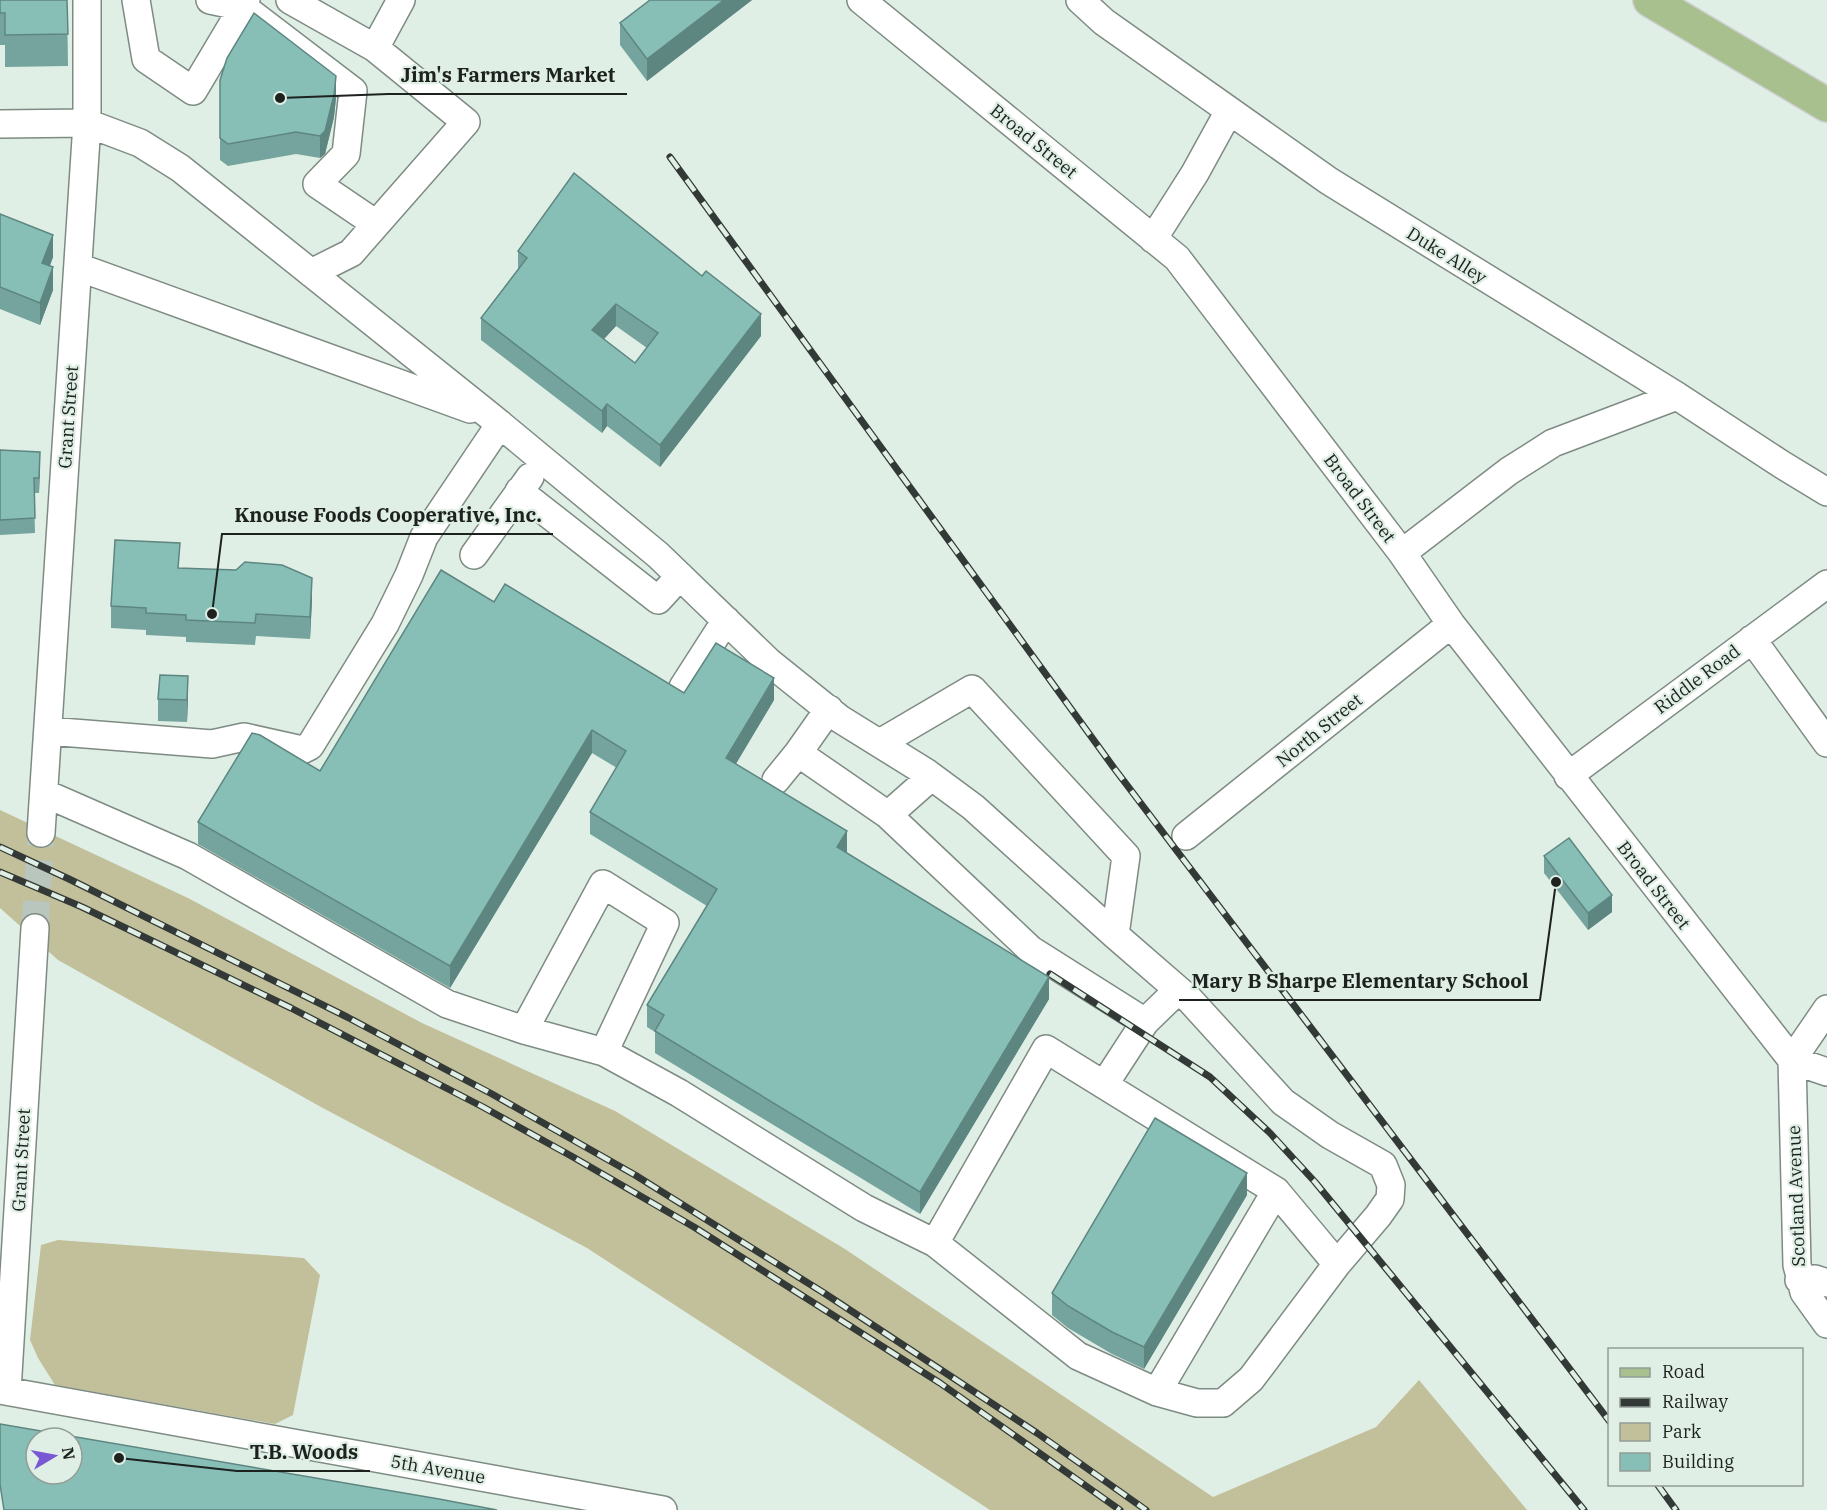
<svg xmlns="http://www.w3.org/2000/svg" width="1827" height="1510" font-family="'IBM Plex Serif',serif">
<rect width="100%" height="100%" fill="#e0efe5"/>
<path fill="#c2bf9b" d="M0 810 188 898 422 1023 615 1111 845 1249 1213 1497 1376 1427 1419 1380 1527 1510H990L587 1248 321 1107 58 960 0 908Z
M58 1240 304 1258 320 1275 293 1415 275 1424 55 1385 38 1358 30 1340 41 1245Z"/>
<g fill="none" stroke-linecap="round" stroke-linejoin="round">
<path stroke="#b9c6bd" stroke-width="27" stroke-dasharray="27 14" stroke-linecap="butt" d="M35 928 41 833"/>
<defs>
<path id="minor" d="M136 0 146 59 193 91 243 7 353 91 346 154 317 184 376 224
M210 0 243 7 246 0
M290 0 375 48 401 0
M861 0 1177 258 1402 553 1451 624 1792 1060
M1080 0 1104 22 1329 181 1677 396 1781 464 1827 492
M0 124 87 123 140 143 180 168 490 416 658 555 769 662 840 719 927 773 973 807 1115 935 1190 1000 1283 1102 1330 1135 1383 1165 1391 1185 1390 1199 1378 1216 1337 1264 1251 1379 1223 1403H1197L1157 1392 1078 1356 935 1243 864 1208 679 1093 604 1052 524 1030 447 1004 188 856 44 793
M1153 239 1195 173 1229 111
M78 267 470 409
M311 273 351 253 466 122 375 48
M519 491 658 600 680 576
M1402 553 1509 471 1553 443 1677 396
M474 555 530 477
M1752 639 1827 743
M683 687 726 620
M829 709 798 753 888 815 931 777
M48 731 212 744 244 737 302 750 310 746 385 624 409 575 424 537 500 424
M880 743 972 689 1126 856 1115 935
M1568 776 1827 584
M776 780 798 753
M888 815 1031 950 1145 1022 1178 990
M41 833 87 123V0
M1186 836 1451 624
M524 1030 603 884 665 923 604 1052
M1792 1060 1797 1265 1804 1292 1827 1324
M1792 1060 1827 1009
M1792 1060 1827 1072
M1104 1085 1145 1022
M935 1243 1046 1049 1276 1191 1337 1264
M1799 1280 1815 1279 1827 1283
M0 1390 663 1510
M7 1391 35 928
M1157 1392 1276 1191"/>
<path id="major" d="M1650 0 1827 105"/>
</defs>
<use href="#minor" stroke="#7e8b83" stroke-width="30"/>
<use href="#major" stroke="#cdcece" stroke-width="36"/>
<use href="#minor" stroke="#fff" stroke-width="27"/>
<use href="#major" stroke="#a7c08e" stroke-width="33"/>
<defs>
<path id="rail" d="M670 157 1114 768 1610 1422
M0 847 69 879 347 1017 492 1094 635 1175 824 1293 1037 1433 1146 1510
M0 872 82 907 291 1008 483 1107 573 1157 694 1227 940 1383 1120 1510
M1050 974 1210 1077 1270 1133 1315 1182 1584 1510
M1657 1484 1676 1510"/>
</defs>
<use href="#rail" stroke="#333936" stroke-width="7"/>
<use href="#rail" stroke="#e0efe5" stroke-width="4.5" stroke-dasharray="14" stroke-linecap="butt"/>
</g>
<path fill="#74a49d" fill-rule="evenodd" d="M0 0H67L68 66 5 67V45H0Z
M650 0H752L647 81 620 45V23Z
M220 80 336 98 334 117 325 154 320 158 296 154 228 166 220 160Z
M0 214 53 257 50 266 53 290 40 325 0 309Z
M518 251 761 336 660 467 607 426 602 433 481 340V318L518 269ZM616 326 647 348 635 363 604 339Z
M0 450 40 466 39 493H34L35 533 0 535Z
M180 568 312 600 310 639 256 636 255 645 186 642V637L146 635V630L111 628V606Z
M494 602 684 693 774 700 736 764 846 853 1049 999 920 1214 655 1053V1032L647 1027V1005L707 906 590 834V812L617 768 592 753 450 988 198 844V822L320 771Z
M158 699H188L187 722 158 721Z
M1544 856 1612 912 1588 930 1544 873Z
M1247 1195 1144 1369 1112 1354 1068 1328 1052 1315V1293Z"/>
<path fill="#5e8680" d="M724 0H752L647 81V59Z
M336 76V98L334 117 325 154 320 158V136Z
M53 235V257L42 285V263Z
M53 267V290L40 325V303Z
M616 304V326L592 352V330Z
M761 314V336L660 467V445Z
M607 404V426L602 433V411Z
M40 452V466L39 493V478Z
M312 578V600L310 639V617Z
M188 676V699L187 722V700Z
M774 678V700L726 780V758Z
M592 730V753L450 988V966Z
M847 831V853L837 847Z
M1612 895V912L1588 930V913Z
M1049 977V999L920 1214V1192Z
M1247 1173V1195L1144 1369V1347Z"/>
<path fill="#87bfb7" stroke="#5e8680" stroke-width="1.5" fill-rule="evenodd" d="M0 0H67L68 34 5 35V13H0Z
M650 0H724L647 59 620 23Z
M254 13 336 76 334 95 325 131 320 136 296 132 228 144 220 138V80L227 58Z
M574 173 702 276 706 271 761 314 660 445 607 404 602 411 481 318 527 258 518 251ZM616 304 658 333 635 363 592 330Z
M0 214 53 235 42 263 53 267 40 303 0 287Z
M0 450 40 452 39 478H34L35 518 0 520Z
M115 540 180 543 178 568 236 570 245 562 282 565 312 578 310 617 256 614 255 623 186 620V615L146 613V608L111 606Z
M441 570 494 602 505 584 684 693 716 643 774 678 726 758 847 831 837 847 1049 977 920 1192 655 1031 664 1015 647 1005 717 889 590 812 626 751 592 730 450 966 198 822 252 733 260 735 320 771Z
M160 675 188 676 187 700 158 699Z
M1569 838 1612 895 1588 913 1544 856Z
M1155 1118 1247 1173 1144 1347 1112 1332 1068 1306 1052 1293Z
M0 1424 439 1499 497 1510H4L0 1484ZM36 1438H72V1474H36Z"/>
<g text-anchor="middle" dominant-baseline="central" stroke-width="4.5" stroke-linejoin="round" paint-order="stroke">
<g font-size="18" fill="#1d221f" stroke="#e0efe5">
<text transform="translate(1034 141) rotate(39)">Broad Street</text>
<text transform="translate(1447 255) rotate(32)">Duke Alley</text>
<text transform="translate(68 417) rotate(-86)">Grant Street</text>
<text transform="translate(1360 498) rotate(53)">Broad Street</text>
<text transform="translate(1697 679) rotate(-37)">Riddle Road</text>
<text transform="translate(1319 730) rotate(-39)">North Street</text>
<text transform="translate(1654 885) rotate(52)">Broad Street</text>
<text transform="translate(21 1160) rotate(-87)">Grant Street</text>
<text transform="translate(1796 1196) rotate(-92)">Scotland Avenue</text>
<text transform="translate(438 1469) rotate(10)">5th Avenue</text>
</g>
</g>
<path fill="none" stroke="#1d221f" stroke-width="2" d="M280 98L388 94H627M212 614L222 534H553M1556 882L1540 1000H1179M119 1458L237 1471H370"/>
<g fill="#1d221f" stroke="#e0efe5" stroke-width="2">
<circle cx="280" cy="98" r="6"/>
<circle cx="212" cy="614" r="6"/>
<circle cx="1556" cy="882" r="6"/>
<circle cx="119" cy="1458" r="6"/>
</g>
<g font-size="20" text-anchor="middle" font-weight="bold" fill="#1d221f" stroke="#e0efe5" stroke-width="4.5" stroke-linejoin="round" paint-order="stroke">
<text x="508" y="82">Jim's Farmers Market</text>
<text x="388" y="522">Knouse Foods Cooperative, Inc.</text>
<text x="1360" y="988">Mary B Sharpe Elementary School</text>
<text x="304" y="1459">T.B. Woods</text>
</g>
<rect x="1608" y="1348" width="195" height="138" fill="#e0efe5" stroke="#929d96" stroke-width="1.5"/>
<rect x="1620" y="1368" width="30" height="9" fill="#a7c08e" stroke="#929d96" stroke-width="1.5"/>
<text x="1662" y="1378" font-size="18" fill="#1d221f">Road</text>
<rect x="1620" y="1398" width="30" height="9" fill="#333936" stroke="#929d96" stroke-width="1.5"/>
<text x="1662" y="1408" font-size="18" fill="#1d221f">Railway</text>
<rect x="1620" y="1423" width="30" height="18" fill="#c2bf9b" stroke="#929d96" stroke-width="1.5"/>
<text x="1662" y="1438" font-size="18" fill="#1d221f">Park</text>
<rect x="1620" y="1453" width="30" height="18" fill="#87bfb7" stroke="#929d96" stroke-width="1.5"/>
<text x="1662" y="1468" font-size="18" fill="#1d221f">Building</text>
<g transform="translate(54 1456) rotate(80)"><circle r="28" fill="#e0efe5" stroke="#929d96" stroke-width="1.5"/>
<path d="M0-4.5L10 22L0 15L-10 22Z" fill="#7959d3"/>
<text y="-9" font-size="16" font-weight="bold" text-anchor="middle" fill="#1d221f">N</text>
</g>
</svg>
